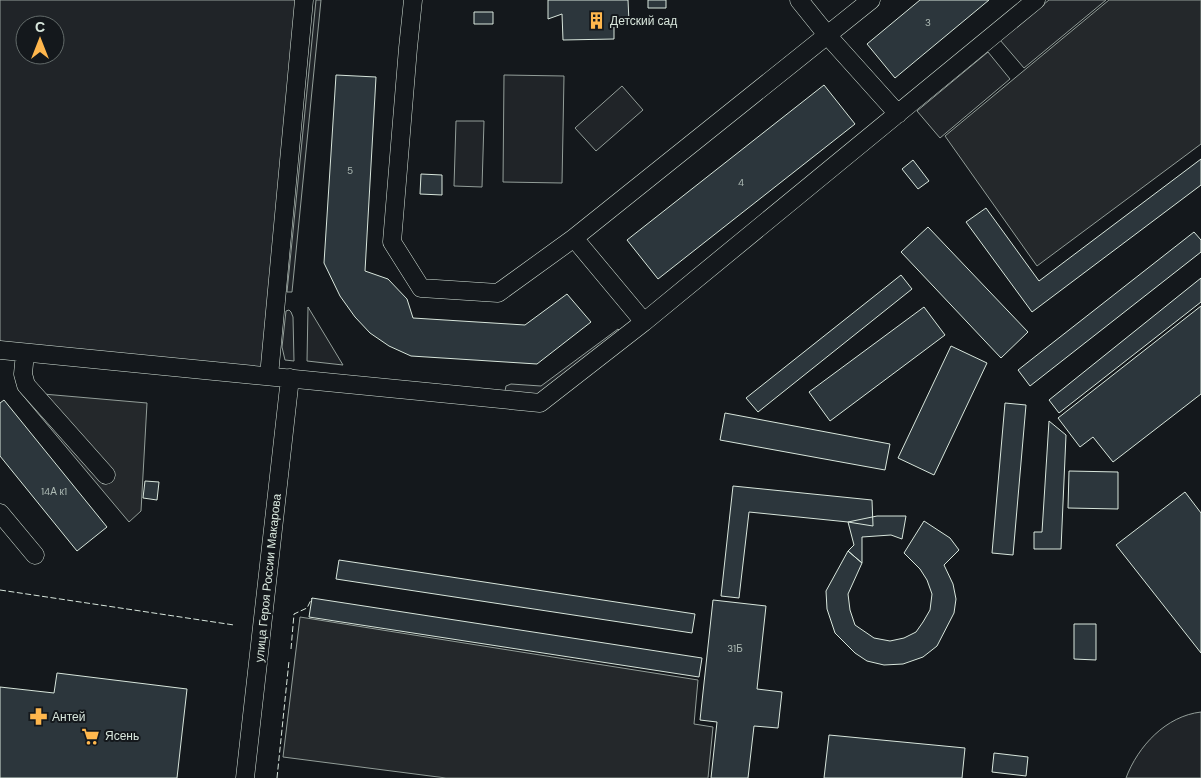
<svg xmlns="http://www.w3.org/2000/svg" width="1201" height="778" font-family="'DM Sans',sans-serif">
<rect width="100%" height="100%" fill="#14181c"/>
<path fill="#202428" stroke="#939e99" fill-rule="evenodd" d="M0 0H300L267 371 0 348ZM25 25H55V55H25Z
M316 0H321L292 292H287Z
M1049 0H1106L1024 68 1000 40Z
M988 52 1010 79 940 138 917 111Z
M504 75 564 76 562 183 503 182Z
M622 86 643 110 596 151 575 128Z
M456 121H484L482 187 454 186Z
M308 307 343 365 307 361Z
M289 310 291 312 293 317 294 361 285 360 282 347 286 311Z
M618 329 621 332 541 395 512 394 505 391 506 386 511 384 541 386Z
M1201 712V778H1126C1138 746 1166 716 1201 712Z"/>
<path fill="#24282b" stroke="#939e99" d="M1109 0H1201V144L1037 266 945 136Z
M20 392 147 403 141 511 129 522Z
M300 617 698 680 694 724 713 727 708 778H446L283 757Z"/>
<path fill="#2c363c" stroke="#d8e6dc" d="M548 0H628L629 22H614V39L563 40 562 14 548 19Z
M648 0H666V8H648Z
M920 0H989L895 78 867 44Z
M474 12H493V24H474Z
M336 75 376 77 365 271 388 279 407 299 413 318 525 325 567 294 591 322 537 364 411 356 389 346 370 333 355 317 340 296 324 263Z
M824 85 855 124 658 279 627 240Z
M1201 159V185L1032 312 966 222 986 208 1039 281Z
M913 160 929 181 918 189 902 169Z
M421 174 442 175V195L420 194Z
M928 227 1028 332 1001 358 901 252Z
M1194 232 1201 240V252L1030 386 1018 370Z
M901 275 912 289 758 412 746 398Z
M1201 278V302L1059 413 1049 400Z
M1201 306V394L1113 462 1093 437 1080 447 1058 418Z
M924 307 945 335 830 421 809 392Z
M951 346 987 363 934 475 898 458Z
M4 400 107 527 77 551 0 456V403Z
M1005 403 1026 405 1013 555 992 553Z
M725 413 890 444 885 470 720 440Z
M1049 421 1066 435 1061 549H1034V532H1042Z
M1069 471 1118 472V509L1068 508Z
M145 481 159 482 157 500 143 498Z
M733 486 872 500 873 526 848 522 749 512 739 598 721 596Z
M1185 492 1201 513V653L1116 545Z
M877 516H906L902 539 891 535 862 537V563L848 551 854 545 848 522Z
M924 521 950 538 959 550 944 565 953 584 956 599 954 613 937 646 923 657 903 664 884 665 867 661 855 653 835 633 827 609 826 591 848 551 862 563 848 594 850 610 855 625 874 638 890 641 904 638 916 632 923 622 930 610 932 594 927 580 920 569 904 553Z
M339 560 695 614 692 633 336 579Z
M312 598 702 658 699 677 309 617Z
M713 600 766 606 757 689 782 692 778 728 754 726 748 778H711L717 722 700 720Z
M1074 624H1096V660L1074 659Z
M57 673 187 689 177 778H0V687L54 693Z
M829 735 965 748 962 778H824Z
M994 753 1028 757 1026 776 992 772Z"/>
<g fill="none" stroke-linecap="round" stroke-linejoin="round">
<defs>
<path id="street" d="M413 0 408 48 392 242 421 288 498 293 574 238 871 0
M799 0 828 36 898 114
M574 238 644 322
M0 350 540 403 644 322 1036 0
M25 353 23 374 26 385 106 475
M269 376 304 0
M0 513 35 555
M245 778 290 378"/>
</defs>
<use href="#street" stroke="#d8e6dc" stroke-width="19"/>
<use href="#street" stroke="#14181c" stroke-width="18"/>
<path stroke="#d8e6dc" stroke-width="1" stroke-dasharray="6 2.5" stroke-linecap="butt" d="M0 590 234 625
M291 649 294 614 307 608 312 598
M277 778 289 661"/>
</g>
<defs>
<symbol id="building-bare" viewBox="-9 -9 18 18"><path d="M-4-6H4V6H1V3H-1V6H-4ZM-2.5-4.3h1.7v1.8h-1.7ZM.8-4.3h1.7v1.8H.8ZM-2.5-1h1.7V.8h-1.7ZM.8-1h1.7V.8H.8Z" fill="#ffb74d" stroke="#14181c" stroke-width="2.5" paint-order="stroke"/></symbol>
<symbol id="pharmacy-bare" viewBox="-9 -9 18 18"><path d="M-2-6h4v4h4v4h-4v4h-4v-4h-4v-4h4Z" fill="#ffb74d" stroke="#14181c" stroke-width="2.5" paint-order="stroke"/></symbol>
<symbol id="supermarket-bare" viewBox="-9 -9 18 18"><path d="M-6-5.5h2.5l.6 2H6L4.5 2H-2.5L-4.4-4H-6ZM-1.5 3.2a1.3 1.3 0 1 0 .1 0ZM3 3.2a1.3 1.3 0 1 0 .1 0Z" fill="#ffb74d" stroke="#14181c" stroke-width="2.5" paint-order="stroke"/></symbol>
</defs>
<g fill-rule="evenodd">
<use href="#building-bare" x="584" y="8" width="25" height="25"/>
<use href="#pharmacy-bare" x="26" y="704" width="25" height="25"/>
<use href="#supermarket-bare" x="78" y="724" width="25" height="25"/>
</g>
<g text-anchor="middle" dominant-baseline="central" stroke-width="4" stroke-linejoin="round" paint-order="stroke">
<g font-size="10" fill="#adbab4">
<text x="928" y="22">3</text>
<text x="350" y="170">5</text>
<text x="741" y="182">4</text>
<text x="54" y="491">14А к1</text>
<text x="735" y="648">31Б</text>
</g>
<g font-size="12" fill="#d8e6dc" stroke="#14181c" text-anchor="start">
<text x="610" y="21">Детский сад</text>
<text x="52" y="717">Антей</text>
<text x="105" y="736">Ясень</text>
</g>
<g font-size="12" fill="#d8e6dc" stroke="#14181c">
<text transform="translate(268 578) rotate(-84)">улица Героя России Макарова</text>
</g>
</g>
<g transform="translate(40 40)"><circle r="24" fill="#14181c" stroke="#626a69"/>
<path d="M0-4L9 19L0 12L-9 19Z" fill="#ffb74d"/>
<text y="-8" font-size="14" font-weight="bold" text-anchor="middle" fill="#d8e6dc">С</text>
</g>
</svg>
